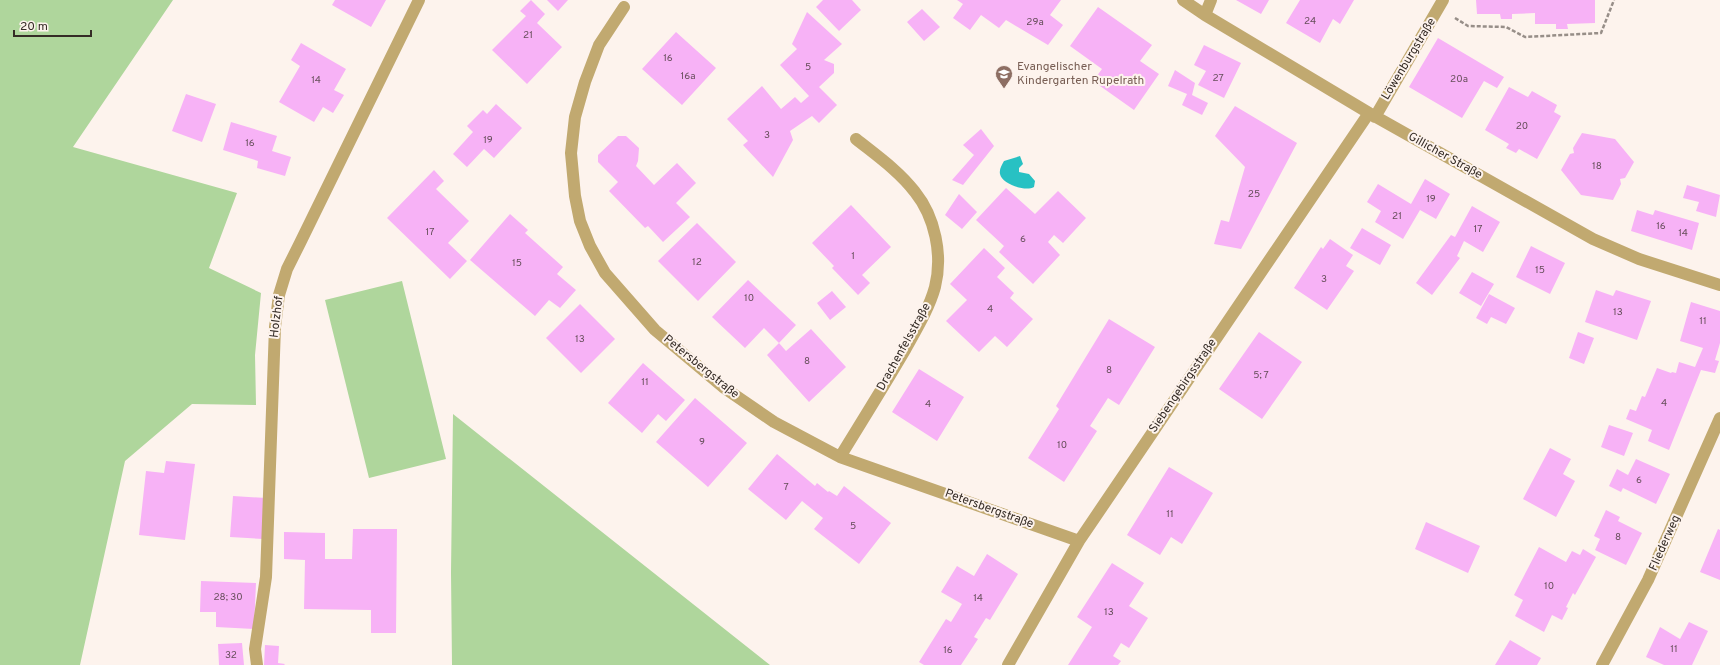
<svg xmlns="http://www.w3.org/2000/svg" width="1720" height="665" font-family="Overpass,sans-serif">
<rect width="100%" height="100%" fill="#fdf3ed"/>
<path fill="#afd69c" d="M0 0H173L73 147 237 193 209 268 261 293 255 355 256 405 192 404 125 461 80 665H0Z
M402 281 446 459 369 478 325 300Z
M453 414 770 665H452L451 573Z"/>
<path fill="#28c1c3" d="M1020 156 1023 164 1019 168V172L1029 174 1035 181 1034 187C1025 192 1002 184 1000 174 999 169 1002 165 1004 161Z"/>
<path fill="#f7b2f6" d="M335 0H386L371 27 332 5Z
M531 0 545 14 537 23 562 47 527 84 492 50 526 16 520 11Z
M547 0H568L558 11Z
M823 0H852L861 10 839 31 816 7Z
M957 0H1061L1050 15 1063 25 1048 45 1006 20 999 28 981 15 970 30 953 18 963 4Z
M1236 0H1269L1261 14Z
M1300 0H1354L1340 24 1333 19 1320 43 1286 23Z
M1476 0H1595V23L1567 24 1568 29H1556V24H1535V4V13L1512 14V19H1501L1500 14H1477Z
M1098 7 1152 45 1140 61 1159 74 1134 110 1093 81 1102 69 1070 46Z
M922 9 940 27 924 41 907 22Z
M807 12 842 44 824 60 834 64V73L819 87 837 105 819 123 812 116 790 131 793 140 773 177 743 145 748 141 727 119 762 86 781 109 795 97 801 103 809 96 780 65 797 49 792 44Z
M676 32 716 68 682 105 642 69Z
M1438 38 1504 77 1497 88 1484 81 1462 118 1409 87Z
M301 43 346 69 334 90 344 95 333 113 323 107 314 122 279 102 300 66 291 60Z
M1204 45 1241 63 1224 98 1198 85 1206 71 1194 65Z
M1175 70 1195 83 1192 95 1208 103 1202 115 1182 105 1187 94 1168 86Z
M1509 87 1528 97 1532 91 1557 105 1554 112 1561 116 1537 159 1519 149 1516 153 1506 148 1509 144 1485 130Z
M186 94 216 104 202 142 172 131Z
M496 104 522 128 494 158 484 149 467 167 453 154 473 132 467 126 483 110 487 114Z
M1235 106 1297 143 1241 249 1214 244 1221 220 1229 222 1245 167 1215 136Z
M231 122 277 136 272 151 291 157 285 176 257 168 258 161 223 150Z
M981 129 994 146 963 185 952 180 974 155 963 145Z
M1582 133 1615 139 1634 162 1625 178 1620 179 1621 184 1613 200 1581 195 1561 170 1570 154 1574 153 1573 148Z
M618 136H626L639 148 638 161 636 166 654 185 677 163 696 183 676 203 690 217 663 242 648 226 645 228 609 191 618 182 598 162V155Z
M434 170 444 181 436 189 469 221 448 243 467 261 450 279 387 218Z
M1425 179 1450 194 1436 219 1420 210 1403 239 1375 222 1381 211 1367 202 1378 184 1411 204Z
M1687 185 1720 195 1716 217 1696 211 1699 202 1683 198Z
M1006 188 1035 214 1058 191 1086 218 1063 243 1054 235 1048 242 1060 255 1033 284 999 252 1004 246 976 220Z
M959 194 977 212 962 229 945 215Z
M851 205 891 247 862 275 870 283 858 295 832 268 834 266 812 243Z
M1472 206 1500 222 1483 252 1464 241 1457 256 1460 258 1432 295 1416 283 1451 235 1455 237Z
M1637 210 1653 215 1655 210 1699 223 1692 250 1631 231Z
M510 214 528 230 525 233 563 267 557 274 576 290 560 308 549 300 535 316 470 260Z
M697 223 736 262 698 301 658 261Z
M1362 228 1391 245 1380 265 1350 248Z
M1330 239 1353 255 1346 266 1354 271 1327 310 1294 288 1321 247 1323 249Z
M1531 246 1565 263 1550 294 1516 277Z
M984 248 1005 268 997 277 1014 293 1010 298 1033 319 1007 347 995 336 979 352 946 321 967 300 950 284Z
M1472 272 1494 284 1481 306 1459 293Z
M748 280 796 325 779 343 764 328 745 348 712 317Z
M1596 290 1613 296 1616 290 1651 301 1637 340 1585 322Z
M832 291 846 307 830 320 817 303Z
M1489 294 1515 308 1506 324 1491 317 1487 324 1476 318Z
M1691 302 1720 311V343L1715 360 1719 361 1715 373 1701 370 1669 450 1648 441 1652 430 1626 419 1630 409 1636 411 1642 396 1645 397 1657 368 1671 373 1672 372 1676 373 1679 362 1695 367 1703 348 1680 341Z
M580 304 615 339 581 373 546 338Z
M1109 319 1155 347 1119 405 1108 398 1090 426 1097 431 1064 482 1028 458 1059 409 1056 406Z
M811 329 846 367 809 402 767 355 779 343 786 351Z
M1259 332 1302 362 1262 419 1219 389Z
M1578 332 1594 338 1584 364 1569 358Z
M643 363 685 400 666 421 658 414 642 433 608 403Z
M919 369 964 397 937 441 892 412Z
M695 398 747 443 708 487 656 442Z
M1609 425 1633 433 1624 456 1601 447Z
M1550 448 1571 459 1563 474 1575 481 1556 517 1523 499Z
M777 454 815 486 817 483 828 492 829 491 837 496 844 486 891 523 859 564 814 529 823 518 802 501 786 520 748 489Z
M1636 459 1670 474 1656 504 1623 488 1621 492 1609 486 1617 469 1628 475Z
M166 461 195 464 185 540 139 535 146 471 164 473Z
M1169 467 1213 493 1182 544 1171 537 1160 555 1127 535Z
M233 496 266 498 263 539 230 537Z
M1606 510 1620 517 1618 521 1642 533 1626 565 1595 550 1600 539 1594 536Z
M1426 522 1480 546 1468 573 1415 549Z
M353 529H397L396 633H371V610L304 609 305 560 284 559V532L325 533V559H352Z
M1718 529 1720 530V580L1700 572Z
M1539 547 1566 562 1572 551 1580 555 1583 549 1596 557 1575 595 1573 593 1566 607 1568 608 1562 620 1552 615 1544 632 1515 616 1523 600 1514 595Z
M987 554 1018 574 990 620 986 618 974 637 978 639 961 665H924L919 662 946 619 951 622 962 604 941 592 957 566 974 576Z
M1112 563 1144 583 1129 606 1148 618 1129 648 1121 643 1113 656 1121 661 1118 665H1068L1092 627 1077 617Z
M201 581 256 583 254 629 216 627V612H200Z
M1689 622 1708 631 1692 665H1664L1646 657 1660 627 1680 639Z
M1510 640 1541 658 1537 665H1495Z
M242 643 244 665H219L218 644Z
M265 645 279 646 278 663 285 664 284 665H264Z"/>
<g fill="none" stroke-linecap="round" stroke-linejoin="round">
<path stroke="#978e88" stroke-width="2.5" stroke-dasharray="4 2" stroke-linecap="butt" d="M1455 18 1468 26 1506 27 1525 37 1601 33 1614 0"/>
<path stroke="#c1a970" stroke-width="12" d="M1183 0 1205 15 1369 113 1593 239 1639 259 1720 285
M624 7 599 45 585 82 575 117 571 153 575 196 580 221 590 246 605 273 655 330 723 387 774 422 840 457 1079 541
M1205 15 1211 0
M1375 117 1443 0
M840 457C862 421 884 386 905 350 916 330 929 309 935 287 943 255 935 217 915 192 899 171 876 155 856 139
M257 665 255 649 266 577 275 327 279 295 287 269 300 243 419 0
M1008 665 1079 541 1369 113
M1602 665 1648 580 1720 418"/>
</g>
<defs>
<symbol id="school-pin" viewBox="-11 -11 22 30"><path d="M0 17L-7.5 6A9.5 9.5 0 1 1 7.5 6Z" fill="#8d6e63" stroke="#fdf3ed"/><path d="M0-5L7-2L0 1L-7-2ZM-4 1L0 2.5L4 1V4Q0 6-4 4Z" fill="#fff"/></symbol>
</defs>
<g fill-rule="evenodd">
<use href="#school-pin" x="994" y="64" width="20" height="27"/>
</g>
<g text-anchor="middle" dominant-baseline="central" stroke-width="4" stroke-linejoin="round" paint-order="stroke">
<g font-size="10" fill="#664e5a">
<text x="1310" y="21">24</text>
<text x="1035" y="22">29a</text>
<text x="528" y="35">21</text>
<text x="668" y="58">16</text>
<text x="808" y="67">5</text>
<text x="688" y="76">16a</text>
<text x="1218" y="78">27</text>
<text x="1459" y="79">20a</text>
<text x="316" y="80">14</text>
<text x="1522" y="126">20</text>
<text x="767" y="135">3</text>
<text x="488" y="140">19</text>
<text x="250" y="143">16</text>
<text x="1597" y="166">18</text>
<text x="1254" y="194">25</text>
<text x="1431" y="199">19</text>
<text x="1397" y="216">21</text>
<text x="1661" y="226">16</text>
<text x="1478" y="229">17</text>
<text x="430" y="232">17</text>
<text x="1683" y="233">14</text>
<text x="1023" y="239">6</text>
<text x="853" y="256">1</text>
<text x="697" y="262">12</text>
<text x="517" y="263">15</text>
<text x="1540" y="270">15</text>
<text x="1324" y="279">3</text>
<text x="749" y="298">10</text>
<text x="990" y="309">4</text>
<text x="1618" y="312">13</text>
<text x="1703" y="321">11</text>
<text x="580" y="339">13</text>
<text x="807" y="361">8</text>
<text x="1109" y="370">8</text>
<text x="1261" y="375">5; 7</text>
<text x="645" y="382">11</text>
<text x="1664" y="403">4</text>
<text x="928" y="404">4</text>
<text x="702" y="442">9</text>
<text x="1062" y="445">10</text>
<text x="1639" y="480">6</text>
<text x="786" y="487">7</text>
<text x="1170" y="514">11</text>
<text x="853" y="526">5</text>
<text x="1618" y="537">8</text>
<text x="1549" y="586">10</text>
<text x="228" y="597">28; 30</text>
<text x="978" y="598">14</text>
<text x="1109" y="612">13</text>
<text x="1674" y="649">11</text>
<text x="948" y="650">16</text>
<text x="231" y="655">32</text>
</g>
<g font-size="12" fill="#352c26" stroke="#fdf3ed">
<text transform="translate(1409 59) rotate(-59)">Löwenburgstraße</text>
<text transform="translate(1445 156) rotate(29)">Gillicher Straße</text>
<text transform="translate(277 317) rotate(-83)">Holzhof</text>
<text transform="translate(904 347) rotate(-61)">Drachenfelsstraße</text>
<text transform="translate(701 367) rotate(39)">Petersbergstraße</text>
<text transform="translate(1183 386) rotate(-56)">Siebengebirgsstraße</text>
<text transform="translate(989 509) rotate(20)">Petersbergstraße</text>
<text transform="translate(1665 543) rotate(-66)">Fliederweg</text>
</g>
<g font-size="12" fill="#785e54" stroke="#fdf3ed" text-anchor="start">
<text x="1017" y="67">Evangelischer<tspan x="1017" dy="14">Kindergarten Rupelrath</tspan></text>
</g>
</g>
<path d="M14 30v6h77v-6" fill="none" stroke="#352c26" stroke-width="2"/>
<text x="20" y="30" font-size="12" fill="#352c26" stroke="#fdf3ed" stroke-width="3" paint-order="stroke">20 m</text>
</svg>
